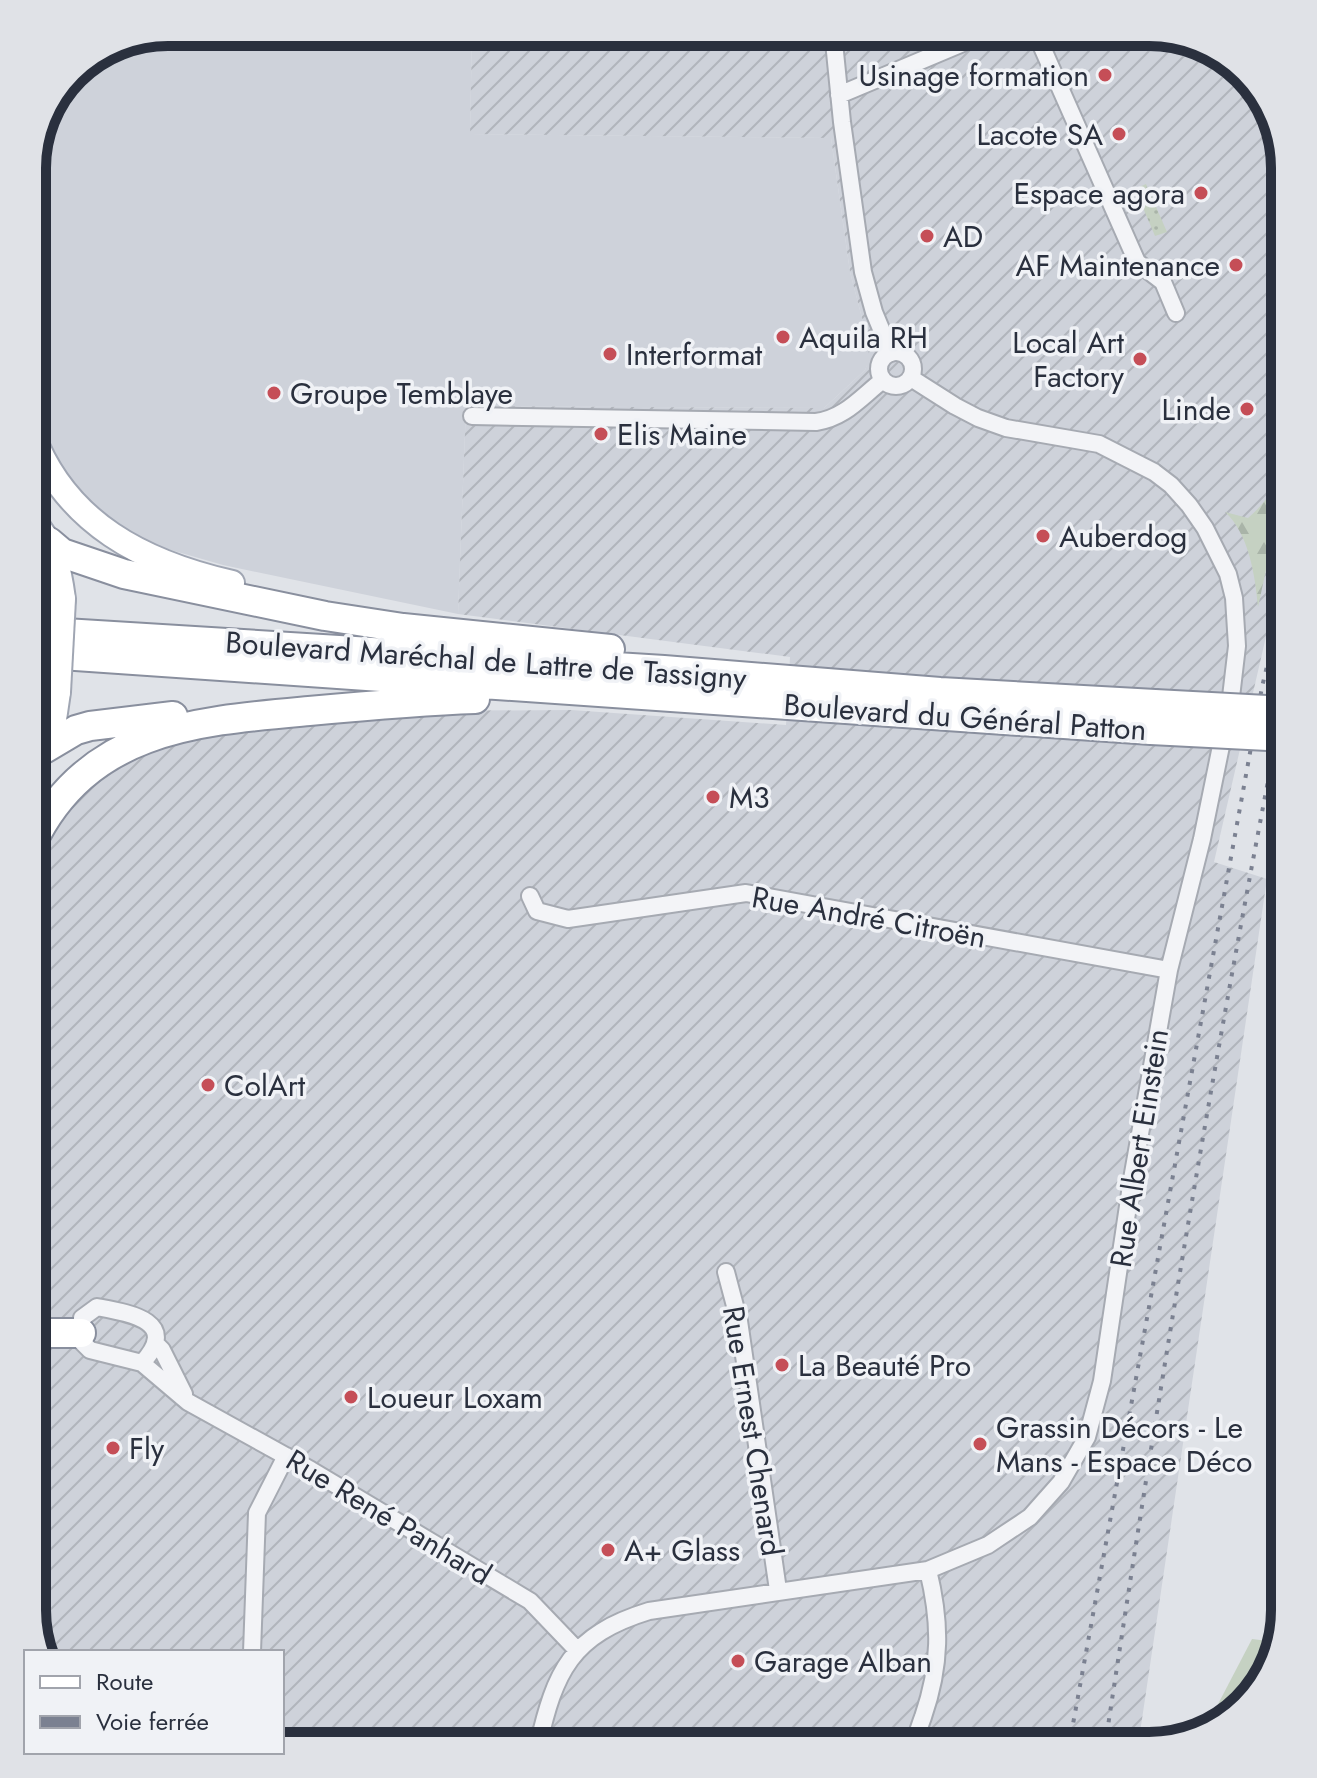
<svg xmlns="http://www.w3.org/2000/svg" width="1317" height="1778" font-family="Jost,sans-serif">
<defs>
<pattern id="industrial-furrows" width="10" height="10" patternUnits="userSpaceOnUse" patternTransform="scale(2)"><rect width="10" height="10" fill="#ced2da"/><path d="M-1 1l2-2M0 10L10 0M9 11l2-2" fill="none" stroke="#b1b5bc"/></pattern>
<pattern id="grass-dots" width="8" height="8" patternUnits="userSpaceOnUse" patternTransform="scale(2)"><rect width="8" height="8" fill="#c5d1c2"/><path d="M2 2h.1M6 6h.1" fill="none" stroke="#a9b4a8" stroke-width="1.8" stroke-linecap="round"/></pattern>
<pattern id="forest-firs" width="22" height="20" patternUnits="userSpaceOnUse" patternTransform="scale(2)"><rect width="22" height="20" fill="#c5d1c2"/><path d="M5 1l3.5 6h-7zM16 11l3.5 6h-7z" fill="#a9b4a8"/></pattern>
</defs>
<rect width="100%" height="100%" fill="#e0e3e8"/>
<path fill="#ced2da" d="M168 32H472L470 134 831 138 850 272 868 341 870 359 865 370 824 408 466 406 458 614 223 565 143 542 96 512 79 493 45 442 34 409 32 159 46 109 78 66Z"/>
<path fill="url(#industrial-furrows)" d="M472 32H1157L1217 51 1242 75 1275 130 1285 169V554L1214 862 1267 879 1138 1746H282V1652H43L32 1609V861L60 805 155 742 407 711 571 710 786 725 790 657 458 614 466 406 824 408 865 370 869 359 868 341 850 272 831 138 470 134Z"/>
<path fill="url(#grass-dots)" d="M1146 184 1167 232 1155 236 1135 189Z"/>
<path fill="url(#forest-firs)" d="M1285 457V482L1258 607C1255 575 1249 534 1225 512L1248 518C1269 500 1278 483 1285 457Z"/>
<path fill="#c5d1c2" d="M1252 1639 1276 1642 1267 1677 1217 1727 1204 1731Z"/>
<g fill="none" stroke-linecap="round" stroke-linejoin="round">
<defs>
<path id="street" d="M833 32 842 122 863 272 874 312 891 353
M1031 32 1038 38 1137 262 1163 282 1176 313
M839 95 989 32
M879 369a17 17 0 1 1 34 0a17 17 0 1 1-34 0Z
M472 416 816 422C845 418 861 397 883 380
M530 896 537 911 568 919 746 893 1169 970
M726 1272 739 1321 778 1590
M156 1344 162 1350 184 1394
M142 1363C181 1321 129 1313 97 1307L82 1318V1342L90 1350 142 1363 188 1402 311 1470 530 1601 577 1650
M252 1652 257 1513 286 1456
M538 1746C555 1671 571 1635 649 1611L928 1570 988 1545 1030 1517 1061 1482 1087 1437 1102 1381 1132 1179 1169 970 1202 839 1231 697 1237 646 1234 598 1228 574 1205 528 1189 505 1171 485 1154 472 1099 444 1006 428 978 418 955 406 911 378
M911 1746C917 1737 919 1727 923 1717 941 1665 941 1623 928 1570"/>
<path id="primary" d="M32 434C66 524 144 563 232 583
M32 520C54 543 59 569 63 599
M32 766 52 733 58 692"/>
<path id="highway" d="M49 542 62 553 124 574 325 616 403 628 610 649
M32 631 664 670 940 692 1155 704
M32 653 1151 730
M44 749 76 730 90 726 173 716
M32 843C88 728 197 721 309 711 364 706 419 701 475 699
M32 1339 47 1333H81"/>
</defs>
<use href="#street" stroke="#a6aab2" stroke-width="20"/>
<use href="#primary" stroke="#a0a6b3" stroke-width="28"/>
<use href="#highway" stroke="#898f9e" stroke-width="32"/>
<use href="#street" stroke="#f3f4f7" stroke-width="16"/>
<use href="#primary" stroke="#fff" stroke-width="24"/>
<use href="#highway" stroke="#fff" stroke-width="28"/>
<path stroke="#7b8191" stroke-width="4" stroke-dasharray="4 8" stroke-linecap="butt" d="M1069 1746 1262 687 1285 591
M1105 1746C1158 1394 1216 1043 1285 694"/>
<defs>
<path id="primary-bridge" d="M58 692 63 599"/>
<path id="highway-bridge" d="M1155 704 1285 711
M1151 730 1285 737"/>
</defs>
<use href="#primary-bridge" stroke="#a0a6b3" stroke-width="28" stroke-linecap="butt"/>
<use href="#highway-bridge" stroke="#898f9e" stroke-width="32" stroke-linecap="butt"/>
<use href="#primary-bridge" stroke="#fff" stroke-width="24"/>
<use href="#highway-bridge" stroke="#fff" stroke-width="28"/>
</g>
<g fill="#c54e57" stroke="#f0f2f6" stroke-width="3">
<circle cx="1105" cy="75" r="8"/>
<circle cx="1119" cy="134" r="8"/>
<circle cx="1201" cy="193" r="8"/>
<circle cx="927" cy="236" r="8"/>
<circle cx="1236" cy="265" r="8"/>
<circle cx="783" cy="337" r="8"/>
<circle cx="610" cy="354" r="8"/>
<circle cx="1140" cy="359" r="8"/>
<circle cx="274" cy="393" r="8"/>
<circle cx="1247" cy="409" r="8"/>
<circle cx="601" cy="434" r="8"/>
<circle cx="1043" cy="536" r="8"/>
<circle cx="713" cy="797" r="8"/>
<circle cx="208" cy="1085" r="8"/>
<circle cx="782" cy="1365" r="8"/>
<circle cx="351" cy="1397" r="8"/>
<circle cx="980" cy="1444" r="8"/>
<circle cx="113" cy="1448" r="8"/>
<circle cx="608" cy="1550" r="8"/>
<circle cx="738" cy="1661" r="8"/>
</g>
<g text-anchor="middle" dominant-baseline="central" stroke-width="7" stroke-linejoin="round" paint-order="stroke">
<g font-size="30" fill="#2a303e" stroke="#f0f2f6" text-anchor="start">
<text x="1089" y="75" text-anchor="end">Usinage formation</text>
<text x="1103" y="134" text-anchor="end">Lacote SA</text>
<text x="1185" y="193" text-anchor="end">Espace agora</text>
<text x="943" y="236">AD</text>
<text x="1220" y="265" text-anchor="end">AF Maintenance</text>
<text x="799" y="337">Aquila RH</text>
<text x="1124" y="342" text-anchor="end">Local Art<tspan x="1124" dy="34">Factory</tspan></text>
<text x="626" y="354">Interformat</text>
<text x="290" y="393">Groupe Temblaye</text>
<text x="1231" y="409" text-anchor="end">Linde</text>
<text x="617" y="434">Elis Maine</text>
<text x="1059" y="536">Auberdog</text>
<text x="729" y="797">M3</text>
<text x="224" y="1085">ColArt</text>
<text x="798" y="1365">La Beauté Pro</text>
<text x="367" y="1397">Loueur Loxam</text>
<text x="996" y="1427">Grassin Décors - Le<tspan x="996" dy="34">Mans - Espace Déco</tspan></text>
<text x="129" y="1448">Fly</text>
<text x="624" y="1550">A+ Glass</text>
<text x="754" y="1661">Garage Alban</text>
</g>
<g font-size="30" fill="#2a303e" stroke="#f0f2f6">
<text transform="translate(486 660) rotate(4)">Boulevard Maréchal de Lattre de Tassigny</text>
<text transform="translate(965 717) rotate(4)">Boulevard du Général Patton</text>
<text transform="translate(869 917) rotate(10)">Rue André Citroën</text>
<text transform="translate(1139 1148) rotate(-81)">Rue Albert Einstein</text>
<text transform="translate(753 1431) rotate(81)">Rue Ernest Chenard</text>
<text transform="translate(389 1517) rotate(31)">Rue René Panhard</text>
</g>
</g>
<path d="M0 0H1317V1778H0ZM168 46H1149A122 122 0 0 1 1271 168V1610A122 122 0 0 1 1149 1732H168A122 122 0 0 1 46 1610V168A122 122 0 0 1 168 46Z" fill="#e0e2e7" fill-rule="evenodd"/>
<path fill="none" stroke="#2a303e" stroke-width="10" d="M168 46H1149A122 122 0 0 1 1271 168V1610A122 122 0 0 1 1149 1732H168A122 122 0 0 1 46 1610V168A122 122 0 0 1 168 46Z"/>
<rect x="24" y="1650" width="260" height="104" fill="#f0f2f6" stroke="#a1a4ac" stroke-width="2"/>
<rect x="40" y="1676" width="40" height="12" fill="#ffffff" stroke="#a1a4ac" stroke-width="2"/>
<text x="96" y="1690" font-size="24" fill="#2a303e">Route</text>
<rect x="40" y="1716" width="40" height="12" fill="#7b8191" stroke="#a1a4ac" stroke-width="2"/>
<text x="96" y="1730" font-size="24" fill="#2a303e">Voie ferrée</text>
</svg>
